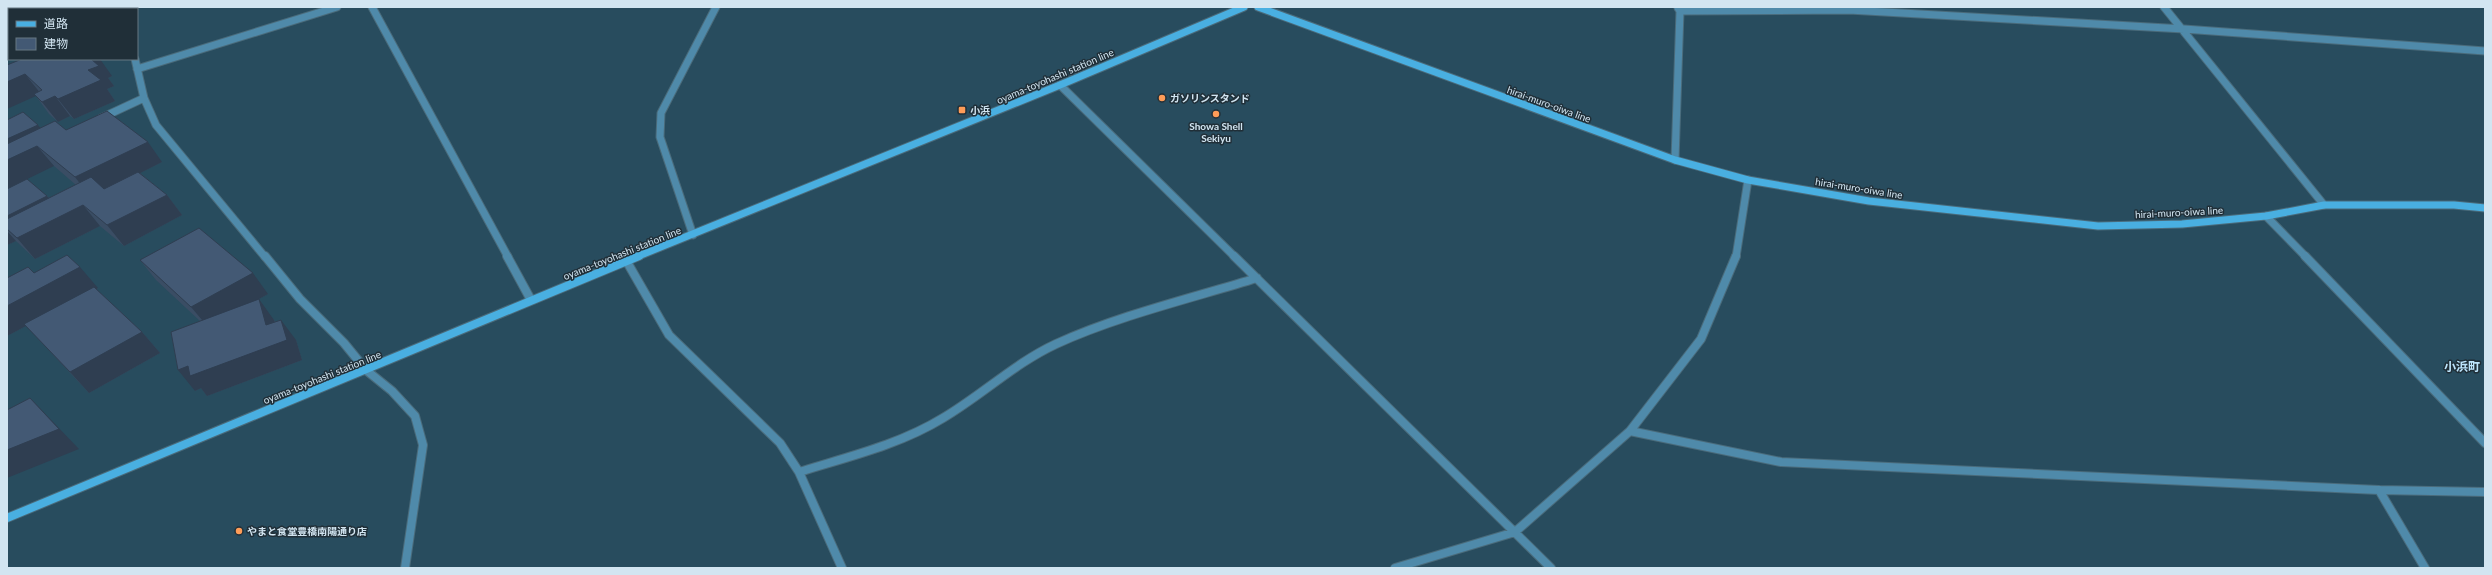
<svg xmlns="http://www.w3.org/2000/svg" width="2492" height="575" font-family="Lato,'Noto Sans JP',sans-serif">
<rect width="100%" height="100%" fill="#284c5e"/>
<g fill="none" stroke-linecap="round" stroke-linejoin="round">
<defs>
<path id="street-far1" d="M124 7V9
M372 7 508 257
M2164 7 2324 205
M1680 11 1849 10 2184 29 2485 51
M7 28 9 27
M135 59 144 98 156 125 265 257
M137 69 337 7
M1060 85 1235 257
M101 118 144 98
M1675 160 1680 11 1678 8
M2266 216 2306 257
M693 235 660 137 661 113 716 7
M1736 257 1748 180"/>
<path id="street" d="M265 256 300 299 344 343 366 370 392 391 415 416 423 445 405 568
M507 256 531 300
M1234 256 1551 568
M2305 256 2485 443
M627 262 669 335 780 443 799 472 842 568
M1630 431 1781 462 2379 490 2485 492
M799 472C847 457 899 445 943 418 982 395 1015 363 1056 344 1117 316 1192 298 1257 278
M2379 490 2425 568
M1395 568 1515 532 1630 431 1701 339 1736 256"/>
<path id="secondary-far1" d="M1258 7 1675 160 1748 180 1869 201 2098 226 2182 224 2266 216 2324 205H2454L2485 208
M636 257 1060 85 1244 7"/>
<path id="secondary" d="M7 518 639 256"/>
</defs>
<use href="#street-far1" stroke="#4a6b7b" stroke-width="9"/>
<use href="#street" stroke="#4a6b7b" stroke-width="10"/>
<use href="#secondary-far1" stroke="#4a6b7b" stroke-width="9"/>
<use href="#secondary" stroke="#4a6b7b" stroke-width="10"/>
<use href="#street-far1" stroke="#4f8aaa" stroke-width="7"/>
<use href="#street" stroke="#4f8aaa" stroke-width="8"/>
<use href="#secondary-far1" stroke="#49afe1" stroke-width="7"/>
<use href="#secondary" stroke="#49afe1" stroke-width="8"/>
</g>
<path fill="#3a4d64" d="M7 65 112 76 108 78 114 86 107 89 115 101 74 119 70 116 58 122 49 114 36 96Z
M9 119 41 128 66 130 162 162 140 173 167 195 182 215 124 246 100 226 35 259 16 241 7 245V189L47 196 49 198 76 185 54 166Z
M140 260 268 294 255 301 274 320 275 322 296 340 302 360 207 396 201 388 195 391 200 321 156 280Z
M34 273 98 288 96 289 142 332 160 353 89 393 26 326 7 336V278Z"/>
<path fill="#2f3e51" d="M80 7H97L98 9H81Z
M91 59H100L112 76 108 78 114 86 107 89 115 101 74 119 58 99 88 70Z
M25 74 41 94H34L36 96 7 109V79Z
M55 96 70 116 58 122 42 102Z
M38 125 47 136 7 155V139Z
M148 142 162 162 91 198 75 177Z
M37 146 54 166 7 189V160Z
M167 195 182 215 124 246 107 225Z
M47 196 63 215 83 205 100 226 35 259 17 238 7 229V216Z
M7 231 16 241 7 245Z
M80 267 98 288 7 336V306Z
M253 273 268 294 208 327 191 307Z
M259 299 274 320 280 342 281 320 296 340 302 360 207 396 201 388 195 391 178 370Z
M142 332 160 353 89 393 70 372Z
M30 398 79 449 7 478V450Z"/>
<path fill="#435974" stroke="#2f3e51" d="M29 7H82L85 9H24Z
M22 59H91L99 66 88 70 101 80 58 99 55 96 42 102 34 94 42 90 25 74 7 82V65Z
M107 111 148 142 75 177 37 146 7 160V144L55 121 66 130Z
M23 112 38 125 7 139V120Z
M138 172 167 195 107 225 83 205 17 238 7 229V219L91 177 104 189Z
M27 179 47 196 7 216V189Z
M199 228 253 273 191 307 140 260Z
M67 255 80 267 7 306V278L28 267 34 273Z
M94 287 142 332 70 372 24 324Z
M259 299 266 325 281 320 287 340 190 376 188 366 178 370 171 332Z
M30 398 59 429 7 450V410Z"/>
<g fill="#fe9c58" stroke="#202f38" stroke-width="1.5">
<circle cx="1162" cy="98" r="4"/>
<rect x="958" y="106" width="8" height="8" rx="2"/>
<circle cx="1216" cy="114" r="4"/>
<circle cx="239" cy="531" r="4"/>
</g>
<g text-anchor="middle" dominant-baseline="central" stroke-width="3" stroke-linejoin="round" paint-order="stroke">
<g font-size="10" fill="#d2e5f1" stroke="#202f38">
<text transform="translate(1055 76) rotate(-23)">oyama-toyohashi station line</text>
<text transform="translate(1549 104) rotate(20)">hirai-muro-oiwa line</text>
<text transform="translate(1859 188) rotate(9)">hirai-muro-oiwa line</text>
<text transform="translate(2179 212) rotate(-3)">hirai-muro-oiwa line</text>
<text transform="translate(622 253) rotate(-22)">oyama-toyohashi station line</text>
<text transform="translate(322 377) rotate(-22)">oyama-toyohashi station line</text>
</g>
<g font-size="10" font-weight="bold" fill="#d2e5f1" stroke="#202f38" text-anchor="start">
<text x="1170" y="98">ガソリンスタンド</text>
<text x="970" y="110">小浜</text>
<text x="1216" y="126" text-anchor="middle">Showa Shell<tspan x="1216" dy="12">Sekiyu</tspan></text>
<text x="247" y="531">やまと食堂豊橋南陽通り店</text>
</g>
<g font-size="12" font-weight="bold" fill="#bde4fb" stroke="#202f38">
<text x="2462" y="366">小浜町</text>
</g>
</g>
<rect width="2492" height="575" fill="none" stroke="#d2e5f1" stroke-width="16"/>
<rect x="8" y="8" width="130" height="52" fill="#202f38" stroke="#677882"/>
<rect x="16" y="21" width="20" height="6" fill="#49afe1" stroke="#677882"/>
<text x="44" y="28" font-size="12" fill="#d2e5f1">道路</text>
<rect x="16" y="38" width="20" height="12" fill="#435974" stroke="#677882"/>
<text x="44" y="48" font-size="12" fill="#d2e5f1">建物</text>
</svg>
